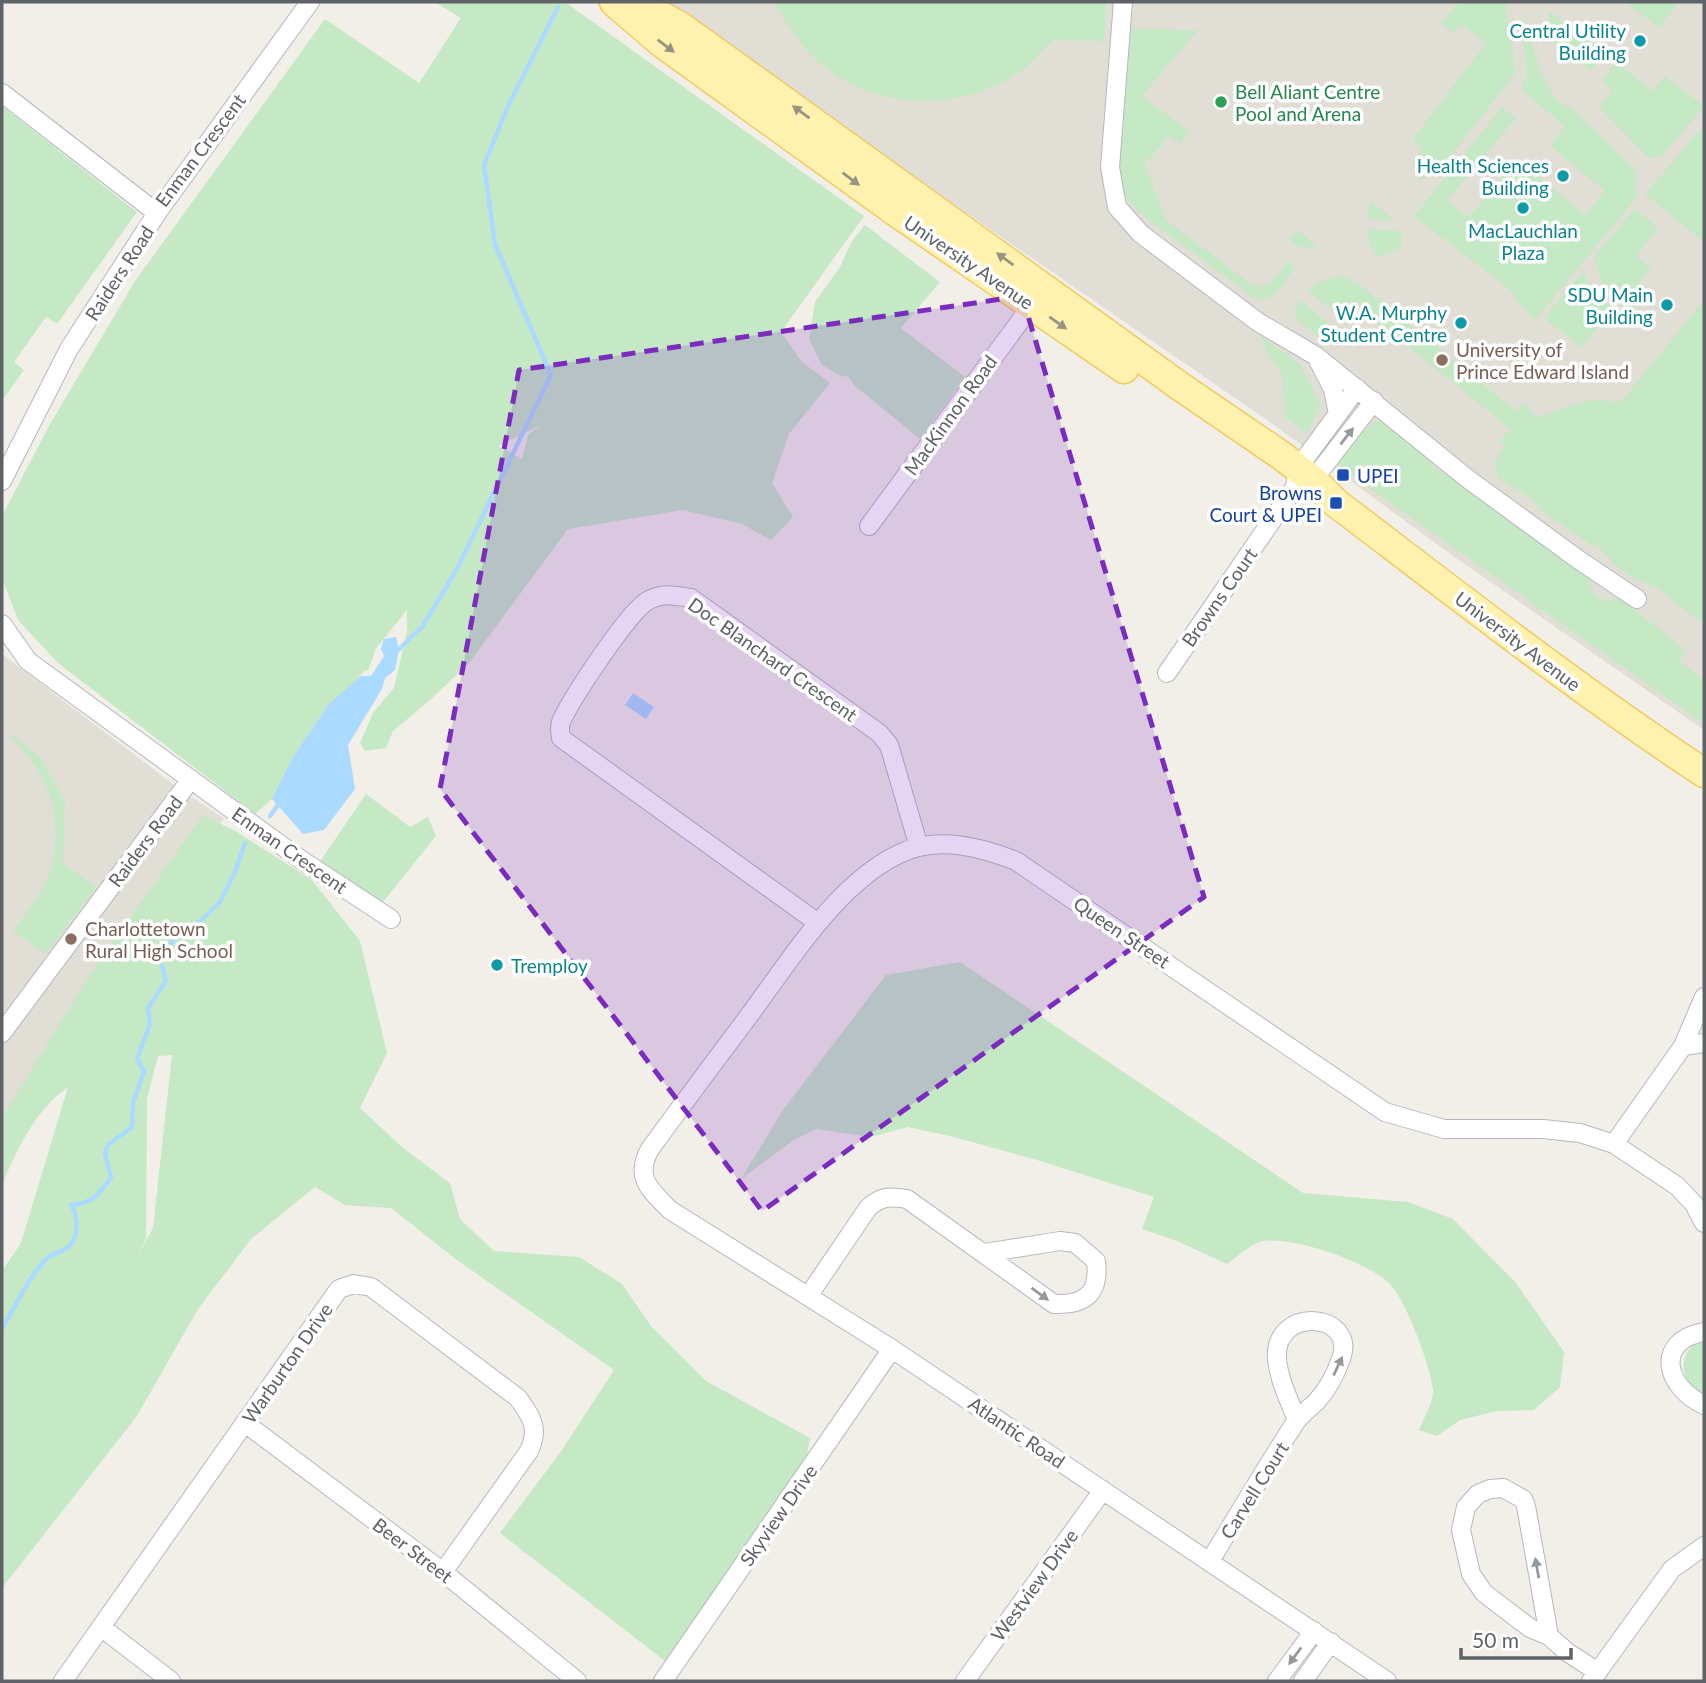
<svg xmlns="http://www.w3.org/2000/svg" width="1706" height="1683" font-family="Lato,sans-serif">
<rect width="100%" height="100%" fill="#f1efe8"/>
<path fill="#e1ded6" d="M669 2H1704V730L1453 556 1274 425 955 205Z
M2 654 182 791 224 818 55 1059 2 1146Z"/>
<path fill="#c5e8c5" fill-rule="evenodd" d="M435 2H565L864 216 781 332 802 362 830 383 789 434 772 483 793 517 771 540 742 524 683 510 568 529 469 663 430 700 393 731 386 748 365 751 360 743 373 713 394 688 407 632V610L376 648 368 671 365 670 348 690 329 704 292 758 272 799 255 814 58 663 18 620 2 578V516L49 426 135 281 325 19 419 83 461 18ZM541 425 528 435 522 459 498 446Z
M775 2H1106L1105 41 1053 40C1040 54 1026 69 1009 79 943 116 854 107 804 47 792 33 783 18 775 2Z
M1459 2H1505L1515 65 1514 75 1437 174 1418 180 1414 160 1422 149 1412 140 1486 43 1461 24 1453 33 1440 23Z
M1625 2H1679L1659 28Z
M1548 10 1605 54 1591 70C1561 50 1552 48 1548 10Z
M1521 20H1524L1541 73 1554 96 1559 102 1573 109 1636 170V198L1535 320 1518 303 1509 289 1414 216 1502 107 1516 118 1447 200 1468 218 1517 159 1585 215 1605 191 1550 146 1564 126 1523 90 1522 82 1527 76Z
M1132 29 1198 30 1142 96 1190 132 1180 144 1169 136 1145 164 1166 220 1251 284C1269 291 1278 274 1288 261L1296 267C1285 279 1274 304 1256 299L1139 213 1127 198 1122 185 1117 159Z
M1616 62 1652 91 1664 76 1704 106 1662 156 1653 158 1648 157 1599 107 1612 92 1603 80Z
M2 106 137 212 57 324 46 317 14 362 24 370 2 401Z
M1704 125V242L1645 194Z
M1370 200 1394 220 1367 219Z
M1635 208 1658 229 1636 256 1651 268 1639 283 1649 292 1634 310 1604 288 1594 257Z
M865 225 940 282 901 328 965 377 920 439 854 385 847 375 842 377 822 365 809 339 815 302 840 267 852 241Z
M1367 229 1401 231 1402 247 1378 258 1369 242Z
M1298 230 1318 247H1299L1290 239Z
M1584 270 1590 287 1613 309 1581 347 1544 318Z
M1341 276 1358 283 1516 411 1523 403 1534 413 1535 418C1561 410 1590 393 1616 403L1625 397 1704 300V625L1660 590 1629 575 1614 564 1599 547 1590 544 1539 509 1538 503 1499 478 1494 463 1504 446 1500 441 1509 430 1491 413 1351 301 1338 315 1308 290 1323 280Z
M1301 300 1330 325 1319 337 1297 320 1294 310Z
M1260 335 1300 364 1321 406 1307 433 1285 417 1282 375 1269 355Z
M1376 422H1387L1419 450 1438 471 1457 479 1581 562 1593 593 1601 599 1611 601 1628 592 1637 599 1631 607 1686 650 1679 661 1704 680V724L1338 466C1346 448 1359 432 1376 422Z
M13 735 41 758 65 802 63 863 96 887 46 954 13 931C22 918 33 905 41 891 50 877 54 861 55 844 58 798 43 770 11 738Z
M366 794 410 827 428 817 436 836 382 903 319 863Z
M203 815 237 832 312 880 360 941 387 1053 360 1108 403 1148 450 1183 460 1219 494 1251 579 1257 622 1284 651 1326 706 1381 810 1438 800 1494 665 1661 500 1533 562 1450 614 1370 457 1260 391 1208 345 1205 315 1187 251 1239 198 1309 137 1416 2 1588V1271L21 1243 68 1087C35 1110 18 1148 2 1184V1118L91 973ZM172 1055 153 1228 138 1255 146 1238 147 1099 158 1056Z
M960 962 1303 1193 1408 1202 1453 1219 1516 1283 1564 1352 1560 1387 1534 1410 1497 1411 1460 1420 1437 1436 1419 1430C1423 1419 1434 1402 1433 1390 1431 1367 1405 1297 1388 1282 1364 1261 1295 1237 1263 1241 1252 1243 1237 1257 1227 1264L1177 1241 1142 1229 1154 1197 1037 1160 954 1137 908 1127 871 1137 816 1129 794 1140 741 1179 783 1110 886 975Z
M1704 1341V1394C1679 1385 1675 1348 1704 1341Z"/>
<path fill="#aadaff" d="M396 637 399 649 395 670 385 678 382 689 348 745 355 789 324 830 303 834 272 799 292 758 329 704 361 676H371L384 656 381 649 384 639Z
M633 693 654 707 646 719 625 705Z"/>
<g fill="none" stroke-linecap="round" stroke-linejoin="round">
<path stroke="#aadaff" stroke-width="4.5" d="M396 652 422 627 457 569 551 375 495 244 484 165 508 106 558 7
M270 816 280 802
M2 1328C16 1306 28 1278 46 1259 54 1252 69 1251 73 1241 78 1230 78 1215 71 1205 93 1203 99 1195 111 1177L105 1154 108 1145 132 1127 133 1103 144 1071 137 1059 150 1024 148 1008 166 981 160 959 175 938 192 929 220 902 235 872 245 843"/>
<defs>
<path id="minor" d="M1123 2 1110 167 1117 207 1141 234 1258 322 1316 356 1468 479 1579 560 1637 599
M2 93 157 213
M1319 362 1333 389 1338 414
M2 481 69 349 157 213 310 2
M1305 483 1313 480 1374 401
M869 526 1032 305
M2 624 28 661 303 861 391 919
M1167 673 1295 487 1298 468 1357 388
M818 923 561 738C560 732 559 727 561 722 571 699 630 609 649 600 664 592 676 596 691 598L879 733 889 745 919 847
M2 1033 191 779
M1683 1046 1704 1043
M1614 1144 1683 1046 1704 997
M809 1295 868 1208C881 1196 890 1196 907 1199L1054 1304C1085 1305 1100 1294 1096 1261L1075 1243 1060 1241 985 1253
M1704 1332C1654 1341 1665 1387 1704 1405
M245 1423 443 1572 577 1681
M1210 1561C1238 1515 1265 1469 1295 1423 1300 1415 1310 1408 1317 1401 1327 1390 1336 1373 1341 1359 1358 1312 1273 1305 1277 1359 1279 1380 1289 1400 1297 1420
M101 1627 171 1681
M1549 1636 1526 1506 1523 1499 1503 1488 1490 1489 1478 1494 1466 1507 1461 1530 1471 1574 1484 1593 1530 1628 1549 1636 1567 1652 1598 1672
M63 1681 339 1289 354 1284 371 1287 518 1398C531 1416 540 1428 529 1451L443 1572
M663 1681 892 1349
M965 1681 1103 1490
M1277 1681 1314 1631
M1303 1681 1331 1642
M1387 1681 892 1349 670 1210C650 1190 634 1177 650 1149 682 1105 715 1061 748 1017 790 961 847 866 918 847 950 839 986 849 1016 861L1385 1112 1444 1129H1543L1580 1133 1614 1144 1677 1186 1694 1204 1704 1223
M1591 1681 1672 1569 1704 1546"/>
<path id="primary" d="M614 2 663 44 893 210 1124 369
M636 2 680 26 1181 387 1282 456 1313 480 1336 503C1457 595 1577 689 1704 773"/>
</defs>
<use href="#minor" stroke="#b5b8bc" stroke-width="20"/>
<use href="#primary" stroke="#f2c960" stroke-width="31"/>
<use href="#minor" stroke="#fff" stroke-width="18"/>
<use href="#primary" stroke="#fff2af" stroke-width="28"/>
</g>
<defs><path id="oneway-solid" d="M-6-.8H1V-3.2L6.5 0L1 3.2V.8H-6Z" transform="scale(1.75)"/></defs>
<g fill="#979581">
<use href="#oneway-solid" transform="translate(666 46) rotate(37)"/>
<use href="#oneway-solid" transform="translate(801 112) rotate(-144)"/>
<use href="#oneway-solid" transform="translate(851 179) rotate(37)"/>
<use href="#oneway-solid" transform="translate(1005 259) rotate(-144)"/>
<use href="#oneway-solid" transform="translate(1058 323) rotate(35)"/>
</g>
<g fill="#979a9d">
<use href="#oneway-solid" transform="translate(1347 436) rotate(-52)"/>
<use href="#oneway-solid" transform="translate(1040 1294) rotate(36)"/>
<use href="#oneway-solid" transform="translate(1338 1366) rotate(-65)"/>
<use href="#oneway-solid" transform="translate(1537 1568) rotate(-100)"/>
<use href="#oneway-solid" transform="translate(1295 1656) rotate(126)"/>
</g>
<path fill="#7b2cbf" fill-opacity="0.2" stroke="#7b2cbf" stroke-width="5" stroke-dasharray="14 9" stroke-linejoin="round" d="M1022 296 1204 897 762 1211 440 789 519 370Z"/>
<g fill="#0f9aa8" stroke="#fff" stroke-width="2.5">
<circle cx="1640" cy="41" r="7"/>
<circle cx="1563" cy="176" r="7"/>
<circle cx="1523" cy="208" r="7"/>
<circle cx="1667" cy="305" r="7"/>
<circle cx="1461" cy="323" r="7"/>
<circle cx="497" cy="965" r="7"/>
</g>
<circle fill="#2e9e5b" stroke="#fff" stroke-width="2.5" cx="1221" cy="102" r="7"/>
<g fill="#8d6e63" stroke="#fff" stroke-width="2.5">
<circle cx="1442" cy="360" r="7"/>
<circle cx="71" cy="939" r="7"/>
</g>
<g fill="#1a4fb4" stroke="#fff" stroke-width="2.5">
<rect x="1336" y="468" width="14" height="14" rx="3.5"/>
<rect x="1329" y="496" width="14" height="14" rx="3.5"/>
</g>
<g text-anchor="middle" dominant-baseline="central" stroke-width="7" stroke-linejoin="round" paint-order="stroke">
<g font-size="19" fill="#0d838f" stroke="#fff" text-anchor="end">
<text x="1626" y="30">Central Utility<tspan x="1626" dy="22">Building</tspan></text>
<text x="1549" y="165">Health Sciences<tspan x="1549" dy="22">Building</tspan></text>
<text x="1523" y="230" text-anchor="middle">MacLauchlan<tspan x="1523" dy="22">Plaza</tspan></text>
<text x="1653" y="294">SDU Main<tspan x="1653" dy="22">Building</tspan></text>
<text x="1447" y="312">W.A. Murphy<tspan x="1447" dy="22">Student Centre</tspan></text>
<text x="511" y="965" text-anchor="start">Tremploy</text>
</g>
<g font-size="19" fill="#27864d" stroke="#fff" text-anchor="start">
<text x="1235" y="91">Bell Aliant Centre<tspan x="1235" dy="22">Pool and Arena</tspan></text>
</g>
<g font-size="19" fill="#5f6368" stroke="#fff">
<text transform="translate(200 150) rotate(-53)">Enman Crescent</text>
<text transform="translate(969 262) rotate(34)">University Avenue</text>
<text transform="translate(119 273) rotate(-57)">Raiders Road</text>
<text transform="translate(950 415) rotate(-54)">MacKinnon Road</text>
<text transform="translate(1219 597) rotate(-55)">Browns Court</text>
<text transform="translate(1518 641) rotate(37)">University Avenue</text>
<text transform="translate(773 659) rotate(35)">Doc Blanchard Crescent</text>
<text transform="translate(145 841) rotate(-53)">Raiders Road</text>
<text transform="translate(290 850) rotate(35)">Enman Crescent</text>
<text transform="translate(1122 932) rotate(34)">Queen Street</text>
<text transform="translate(287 1363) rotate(-55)">Warburton Drive</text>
<text transform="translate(1017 1432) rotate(34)">Atlantic Road</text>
<text transform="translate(1254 1490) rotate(-58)">Carvell Court</text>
<text transform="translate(778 1515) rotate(-55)">Skyview Drive</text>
<text transform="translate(413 1550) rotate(37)">Beer Street</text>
<text transform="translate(1034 1585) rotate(-54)">Westview Drive</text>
</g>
<g font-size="19" fill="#785e54" stroke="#fff" text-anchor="start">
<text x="1456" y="349">University of<tspan x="1456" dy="22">Prince Edward Island</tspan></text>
<text x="85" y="928">Charlottetown<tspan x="85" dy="22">Rural High School</tspan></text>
</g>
<g font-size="19" fill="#164399" stroke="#fff" text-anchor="start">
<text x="1357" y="475">UPEI</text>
<text x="1322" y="492" text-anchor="end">Browns<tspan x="1322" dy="22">Court &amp; UPEI</tspan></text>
</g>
</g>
<rect width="1706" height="1683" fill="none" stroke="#5f6368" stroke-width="7"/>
<path d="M1461 1648v10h110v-10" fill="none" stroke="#5f6368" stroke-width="3.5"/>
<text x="1472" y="1648" font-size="21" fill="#5f6368" stroke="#ffffff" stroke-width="5" paint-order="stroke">50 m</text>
</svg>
